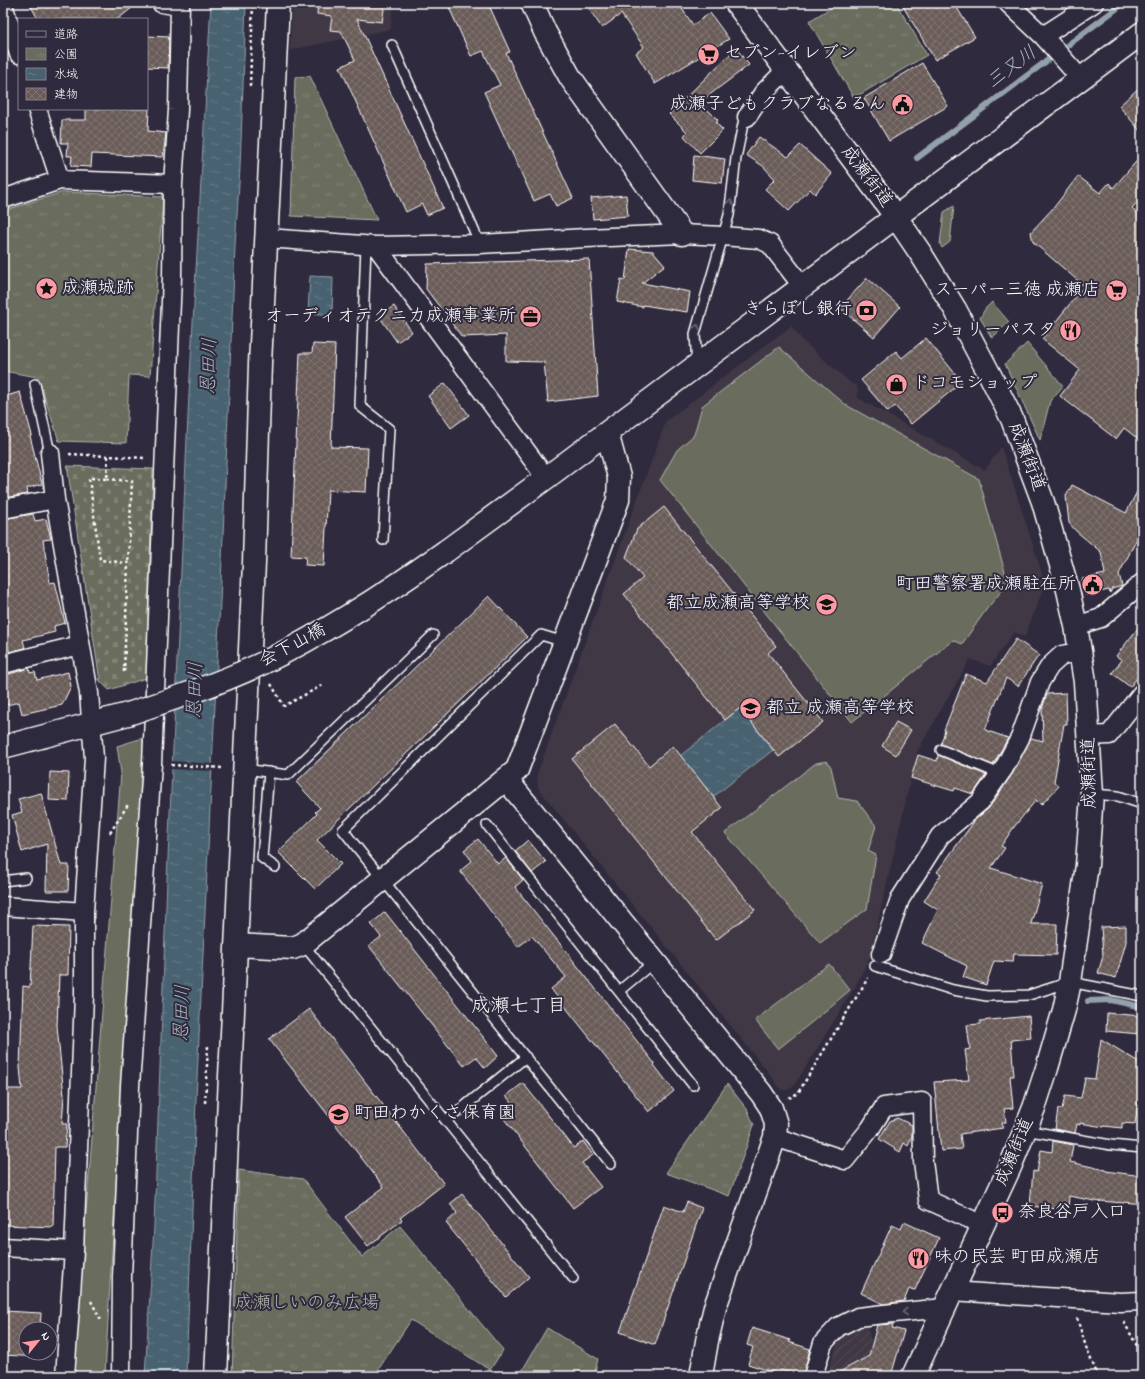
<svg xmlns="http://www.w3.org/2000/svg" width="1145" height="1379" font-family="'Indie Flower','Klee One',sans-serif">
<defs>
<pattern id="industrial-furrows" width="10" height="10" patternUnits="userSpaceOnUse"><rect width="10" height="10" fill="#413945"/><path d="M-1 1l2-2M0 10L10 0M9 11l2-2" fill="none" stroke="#544d58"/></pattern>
<pattern id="cemetery-stones" width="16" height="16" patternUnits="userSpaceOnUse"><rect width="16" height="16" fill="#6a6c5d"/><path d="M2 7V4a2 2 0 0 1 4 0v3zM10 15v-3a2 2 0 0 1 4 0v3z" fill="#808275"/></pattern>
<pattern id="park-tufts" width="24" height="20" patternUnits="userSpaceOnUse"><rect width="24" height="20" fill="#6a6c5d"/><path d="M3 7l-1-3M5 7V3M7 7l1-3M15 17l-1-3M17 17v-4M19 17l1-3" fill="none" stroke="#808275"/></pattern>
<pattern id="water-ripples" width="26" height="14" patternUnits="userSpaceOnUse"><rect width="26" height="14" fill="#496272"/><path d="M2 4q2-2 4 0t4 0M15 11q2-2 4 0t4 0" fill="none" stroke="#647a87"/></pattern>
<pattern id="building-cross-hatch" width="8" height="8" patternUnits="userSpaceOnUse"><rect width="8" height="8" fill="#6b5b58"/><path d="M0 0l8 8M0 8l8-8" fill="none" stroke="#817471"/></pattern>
</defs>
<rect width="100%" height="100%" fill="#2f2a3d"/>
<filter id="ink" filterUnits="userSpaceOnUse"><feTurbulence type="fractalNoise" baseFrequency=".025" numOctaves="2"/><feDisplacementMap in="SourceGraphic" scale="8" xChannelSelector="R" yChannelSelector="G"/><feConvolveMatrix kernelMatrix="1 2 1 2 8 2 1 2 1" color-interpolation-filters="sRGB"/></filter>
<g filter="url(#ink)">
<path fill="#413945" d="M292 3H393L391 29 290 50Z
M791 326 803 341 852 384 857 386 858 398 985 470 1001 447 1007 464 1045 583 1025 637 1014 632 990 666 970 659 917 752 870 957 855 987 794 1086 790 1089 785 1090H781L769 1073 538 788 537 774 666 421Z"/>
<path fill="url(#industrial-furrows)" d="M867 1326 881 1376H826L839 1338 850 1330Z"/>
<path fill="#6a6c5d" stroke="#b4b6ae" d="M954 206 950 242 942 248 940 244 944 212Z
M992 302 1009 322 992 338 980 318 985 309Z
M1027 343 1063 386 1050 401 1040 440 1005 364Z
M779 347 846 405 979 479 1008 583 986 610 962 644 953 640 852 722 660 480 677 450 694 435 702 406Z
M143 738V751L110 1283 105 1376H73L121 773 117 746Z
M827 761 831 767 838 798 857 801 876 826 868 851 876 855 867 909 820 943 725 833 816 763Z
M829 964 850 990 812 1022 778 1049 755 1020Z"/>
<path fill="url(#cemetery-stones)" stroke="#b4b6ae" d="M67 466 153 469 146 678 109 690 100 681Z"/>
<path fill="url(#park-tufts)" stroke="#b4b6ae" d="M839 3H896L927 55 854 98 809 21Z
M310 76 377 220 291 216 295 77Z
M63 192 163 197 150 376 129 375 126 443 59 441 38 377 3 371V211Z
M727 1084 747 1109 754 1125 729 1196 666 1173Z
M239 1170 303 1179 362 1257 400 1226 503 1350 490 1370 411 1320 374 1376H232Z
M547 1328 598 1359 594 1376H519Z"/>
<path fill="url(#water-ripples)" stroke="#92a1aa" d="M211 3H246L240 168 235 246 222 560 196 1099 186 1376H145L154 1226 167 880 189 394Z
M310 276 333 277 332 315 308 313Z
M740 708 773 750 713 797 680 756Z"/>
<path fill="#2f2a3d" d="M171 761 215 764 214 771 170 769Z"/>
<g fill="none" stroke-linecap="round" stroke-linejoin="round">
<path stroke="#92a1aa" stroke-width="6" d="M917 158 1124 3
M1088 1001 1111 1000 1142 1007"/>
</g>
<path fill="url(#building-cross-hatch)" stroke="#fff" d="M29 3H138L118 19H38Z
M318 3H385L382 22 357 19 443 208 427 215 422 204 406 212 340 67 355 60 341 31 330 30 332 16 317 14Z
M447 3H488L510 52 506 53 573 198 556 206 550 194 534 201 484 92 500 85 483 51 471 56Z
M585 3H678L693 25 710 13 729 39 655 84 636 53 644 47 621 14 602 28Z
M901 3H954L975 37 935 60Z
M147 36 169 37 168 68 147 67Z
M736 48 749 65 700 102 718 120 716 123 723 130 700 153 684 136 687 132 669 114Z
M922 63 948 106 889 141 864 98Z
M1142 85V133L1119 106Z
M86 109H149L148 131 166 133 163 157 92 154 91 167 71 166 72 156H67L68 143H61L62 120H86Z
M759 137 788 157 800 145 832 174 815 194 810 189 789 211 765 189 775 179 763 166 746 155Z
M694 155 725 159 722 183 692 180Z
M1142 155V197L1132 208 1142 219V442L1124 428 1116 439 1060 396 1080 370 1042 339 1084 286 1033 242 1031 232 1055 206 1078 176 1100 193 1109 183 1113 188Z
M626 195 628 216 593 219 591 198Z
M629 249 653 251 665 265 642 283 690 292 687 312 643 305V307L617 302 621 279 625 280Z
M589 259 598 396 548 402 544 362 506 361V335L462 337 426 289 427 264Z
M867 278 900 307 874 337 840 308Z
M394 306 412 332 397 342 379 316Z
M926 338 962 382 911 424 895 406 888 412 861 380 896 351 902 358Z
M313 344 335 345 331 447 368 448 366 492 328 490 324 566 305 565 306 557 291 556 300 353H312Z
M445 383 469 415 451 428 428 396Z
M20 392 32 435 30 436 42 484 27 488 28 494 3 498V397Z
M1142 482V529L1119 574 1122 586 1112 589 1110 593 1109 590 1086 595 1082 579 1105 574 1101 552 1076 531 1069 523 1066 496 1072 485 1126 513Z
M664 507 776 646 768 653 823 722 779 757 740 708 725 720 624 594 643 578 626 557 637 529Z
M33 514 35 521 46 519 51 539 43 540 50 583 55 582 65 623 54 626 55 632 23 640 25 648 9 652 5 635 3 636V519Z
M489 596 527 637 317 840 341 864 315 889 278 852 317 814 315 812 320 808 296 782Z
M1142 623V671L1130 687 1112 673 1122 660 1116 656Z
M1016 639 1039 655 1018 686 1006 678 985 730 1008 738 993 765 941 744 945 730H944L966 674 987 682Z
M29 668 30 673 35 672 37 680 68 672 71 686 62 705 22 714 19 702 3 706V676Z
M1066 693 1067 724H1064L1054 782 1059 786 1041 805 1036 800 1014 827 1001 846 1005 848 991 868 1042 884 1031 924H1057L1056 955 1014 954 1013 962 994 961 986 985 963 977 967 966 922 943 938 910 924 901 941 874 937 872 976 819 989 808 1013 773 1031 738 1043 741 1042 709 1047 694Z
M896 722 911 730 896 755 882 746Z
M615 724 649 766 673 746 722 808 692 832 755 910 716 940 572 759Z
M918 755 937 761 938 755 986 775 973 794 955 788 954 791 911 778Z
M50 772 69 773 68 801 49 800Z
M41 793 61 865H69L68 891H46L47 844 22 852 12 815 22 812 18 799Z
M478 839 498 864 506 858 523 880 515 887 655 1064 654 1065 674 1091 649 1112 551 989 566 977 532 936 518 947 460 871 472 861 464 850Z
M528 840 546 862 532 873 515 851Z
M385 912 498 1056 485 1068 476 1057 464 1066 369 946 381 937 371 924Z
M33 926 69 927 68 975H59L57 1026 64 1096 62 1124H67L65 1147H55L53 1227 3 1225 5 1146H3V1089H22L20 1067 23 986 30 987Z
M1126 926V942L1116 978 1098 973 1103 956 1101 927Z
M309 1009 444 1184 400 1218 402 1220 368 1246 345 1217 384 1187 269 1039Z
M1107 1013 1142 1016 1140 1034 1106 1031Z
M1029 1016 1031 1038 1011 1040 1014 1076H1010L1013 1108 1004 1109 1006 1122 1002 1123 1003 1128 960 1134 962 1149 941 1151 934 1082 969 1080 965 1050 970 1049 967 1025 980 1024V1021Z
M1101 1039 1142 1064V1100L1139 1097 1135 1124 1122 1123V1128L1104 1126V1127L1080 1123V1125L1077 1124 1075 1133 1055 1129 1058 1109H1062L1065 1096 1081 1098 1085 1078 1095 1079Z
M523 1083 574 1148 583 1141 593 1155 582 1163 601 1187 573 1208 501 1115 514 1105 506 1096Z
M897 1118 912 1125V1136L908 1146 904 1143 900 1152 879 1139 890 1121Z
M1053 1141 1073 1145 1070 1162 1106 1170V1171L1142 1176V1204L1124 1202V1203L1100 1201V1202L1069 1196 1068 1210 1030 1206 1033 1171 1037 1172 1041 1150 1052 1152Z
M462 1194 529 1277 506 1297 446 1223 457 1213 450 1204Z
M687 1202 702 1208 655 1345 620 1332 664 1205 683 1212Z
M904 1222 939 1238 915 1290 909 1289 904 1301 883 1304 861 1293 892 1225 901 1229Z
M3 1311 41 1313 40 1329H26V1353H39V1357L3 1355Z
M893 1324 892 1328 904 1331 891 1376H832L869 1356 877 1325Z
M752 1328 790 1340 789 1342 810 1349 803 1376 780 1370 779 1374 748 1364 753 1347 747 1345Z"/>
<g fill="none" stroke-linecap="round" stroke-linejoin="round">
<defs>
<path id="lane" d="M392 45 480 244
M366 245 360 406 389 429 383 540
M697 365 695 334 729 215 736 158 743 124 747 117
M35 384 50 453
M564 642 541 635 343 830 611 1164
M941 750 1000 774
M245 769 288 775 433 635
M269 772 262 858 275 867
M1092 794 1118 796 1142 804
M487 825 693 1085
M3 881 26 878
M303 944 573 1278
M875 966 953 990 987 996 1029 995 1070 982 1142 996
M619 991 654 962
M446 1121 526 1057
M1025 1130 1111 1145 1142 1148"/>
<path id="street" d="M161 3 180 6
M1008 3 1043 36 1081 79
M3 5 19 54
M1043 36 1094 3
M37 109 60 180
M747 117 764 92 786 70
M3 199 60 180 173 184
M267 238 376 246 480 244 586 238 682 234 723 236 759 239 770 244 803 287
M376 246 546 478
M50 453 55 499 89 693 94 758 84 912V996L74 1251 65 1376
M3 509 55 499
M1076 626 1101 618 1142 583
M3 664 80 645
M1089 736 1109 735 1142 693
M3 906 84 912
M881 954 900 899 940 836 980 802 1004 768 1020 738 1040 682 1050 666 1062 655 1080 652
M775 1137 845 1160 870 1129 884 1107 922 1102 923 1161 928 1200 983 1225
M3 1247 74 1251
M952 1291 1120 1302 1142 1301
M121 1376 122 1277 130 1086 152 764 172 277 173 184 178 110 180 3
M813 1376 823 1343 838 1327 858 1317 884 1314 944 1308"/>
<path id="secondary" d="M532 3 545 32 570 77 682 234
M736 3 896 217 921 254 955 309 990 375 1012 419 1043 502 1068 590 1076 626 1085 682 1092 794 1087 865 1070 982 1064 1010 1047 1068 1034 1108 1010 1167 913 1376
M446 551 546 478 1142 33
M3 747 128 714
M506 779 761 1093 771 1108 776 1124 775 1137 715 1307 707 1341 701 1376
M236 945 293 948 303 944 517 770 618 500 619 477 607 433
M216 1376 254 563 260 364 278 3"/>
</defs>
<use href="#lane" stroke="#fff" stroke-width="12"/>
<use href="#street" stroke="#fff" stroke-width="21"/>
<use href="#secondary" stroke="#fff" stroke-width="25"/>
<path stroke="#fff" stroke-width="2.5" stroke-dasharray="3 3" stroke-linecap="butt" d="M250 86 253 3
M69 454 146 458
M108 456 107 479 89 478 100 560 128 563 124 672
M107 479 132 481 128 563
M271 684 284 706 323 685
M171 765 224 768
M110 833 129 803
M789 1098 798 1093 868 978
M205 1103 208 1046
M91 1301 101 1320
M1077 1318 1087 1350 1098 1376
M1124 1322 1142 1355"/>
<use href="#lane" stroke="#2f2a3d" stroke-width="9"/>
<use href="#street" stroke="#2f2a3d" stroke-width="18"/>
<use href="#secondary" stroke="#2f2a3d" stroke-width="22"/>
<defs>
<path id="secondary-bridge" d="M128 714C173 699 218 684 261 664 327 632 387 593 446 551"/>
</defs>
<use href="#secondary-bridge" stroke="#fff" stroke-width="25" stroke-linecap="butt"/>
<use href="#secondary-bridge" stroke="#2f2a3d" stroke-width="22"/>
</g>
<defs><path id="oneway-chevron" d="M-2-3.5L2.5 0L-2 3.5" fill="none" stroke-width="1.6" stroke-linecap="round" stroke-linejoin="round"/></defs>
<g stroke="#6d6a77">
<use href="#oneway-chevron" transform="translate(730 202) rotate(-83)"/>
<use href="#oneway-chevron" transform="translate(697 327) rotate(-74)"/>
<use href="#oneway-chevron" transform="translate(905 1312) rotate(175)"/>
</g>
</g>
<defs>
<symbol id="supermarket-disc" viewBox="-11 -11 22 22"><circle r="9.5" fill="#ff9aa2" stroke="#2f2a3d"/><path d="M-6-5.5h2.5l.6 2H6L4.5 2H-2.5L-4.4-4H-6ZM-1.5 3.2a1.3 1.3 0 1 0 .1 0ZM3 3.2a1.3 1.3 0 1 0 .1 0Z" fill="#111"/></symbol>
<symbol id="civic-disc" viewBox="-11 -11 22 22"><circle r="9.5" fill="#ff9aa2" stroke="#2f2a3d"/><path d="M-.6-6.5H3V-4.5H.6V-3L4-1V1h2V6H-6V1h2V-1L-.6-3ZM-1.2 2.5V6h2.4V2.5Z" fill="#111"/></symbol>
<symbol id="sight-disc" viewBox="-11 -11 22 22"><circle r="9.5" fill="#ff9aa2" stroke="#2f2a3d"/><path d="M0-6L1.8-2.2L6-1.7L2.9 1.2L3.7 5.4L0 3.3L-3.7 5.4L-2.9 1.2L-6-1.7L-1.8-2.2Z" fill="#111"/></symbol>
<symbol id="bank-disc" viewBox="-11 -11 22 22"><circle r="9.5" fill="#ff9aa2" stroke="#2f2a3d"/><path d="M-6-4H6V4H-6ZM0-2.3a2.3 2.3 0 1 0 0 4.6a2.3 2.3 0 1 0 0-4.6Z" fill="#111"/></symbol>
<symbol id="office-disc" viewBox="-11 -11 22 22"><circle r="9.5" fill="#ff9aa2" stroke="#2f2a3d"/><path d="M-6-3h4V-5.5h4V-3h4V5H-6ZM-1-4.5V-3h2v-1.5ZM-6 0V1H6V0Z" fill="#111"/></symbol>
<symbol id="restaurant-disc" viewBox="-11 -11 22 22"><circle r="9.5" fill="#ff9aa2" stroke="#2f2a3d"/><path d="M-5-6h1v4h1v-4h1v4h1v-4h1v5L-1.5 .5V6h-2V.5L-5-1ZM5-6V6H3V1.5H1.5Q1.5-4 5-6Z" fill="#111"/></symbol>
<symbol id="shop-disc" viewBox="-11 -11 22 22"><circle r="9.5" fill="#ff9aa2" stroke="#2f2a3d"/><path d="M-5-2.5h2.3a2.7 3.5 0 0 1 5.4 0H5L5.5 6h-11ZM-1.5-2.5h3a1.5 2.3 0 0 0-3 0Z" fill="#111"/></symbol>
<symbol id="school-disc" viewBox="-11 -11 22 22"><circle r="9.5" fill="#ff9aa2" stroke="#2f2a3d"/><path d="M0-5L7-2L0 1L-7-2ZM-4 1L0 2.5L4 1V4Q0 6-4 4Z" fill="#111"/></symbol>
<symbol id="bus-disc" viewBox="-11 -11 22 22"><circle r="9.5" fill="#ff9aa2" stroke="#2f2a3d"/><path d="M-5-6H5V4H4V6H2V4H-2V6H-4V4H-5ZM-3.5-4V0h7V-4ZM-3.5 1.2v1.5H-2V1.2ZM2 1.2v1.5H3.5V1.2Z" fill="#111"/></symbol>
</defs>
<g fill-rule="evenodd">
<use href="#supermarket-disc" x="696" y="42" width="25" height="25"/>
<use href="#civic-disc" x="890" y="92" width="25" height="25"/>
<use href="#sight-disc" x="34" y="276" width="25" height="25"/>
<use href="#supermarket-disc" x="1104" y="278" width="25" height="25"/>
<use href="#bank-disc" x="854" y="298" width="25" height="25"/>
<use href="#office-disc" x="518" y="304" width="25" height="25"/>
<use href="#restaurant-disc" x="1058" y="318" width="25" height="25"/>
<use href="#shop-disc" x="884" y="372" width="25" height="25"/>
<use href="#civic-disc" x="1080" y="572" width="25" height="25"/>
<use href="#school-disc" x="814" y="592" width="25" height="25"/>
<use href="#school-disc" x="738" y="696" width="25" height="25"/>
<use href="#school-disc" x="326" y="1102" width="25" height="25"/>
<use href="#bus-disc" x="990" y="1200" width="25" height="25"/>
<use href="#restaurant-disc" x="906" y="1246" width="25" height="25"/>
</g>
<g text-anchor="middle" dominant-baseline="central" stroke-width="4" stroke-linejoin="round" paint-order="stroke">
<g font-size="18" fill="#fff" stroke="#2f2a3d" text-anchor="start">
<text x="724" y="54">セブン-イレブン</text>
<text x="886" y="105" text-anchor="end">成瀬子どもクラブなるるん</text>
<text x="62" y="289">成瀬城跡</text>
<text x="1100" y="291" text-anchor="end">スーパー三徳 成瀬店</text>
<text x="852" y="310" text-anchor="end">きらぼし銀行</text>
<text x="516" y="317" text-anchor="end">オーディオテクニカ成瀬事業所</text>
<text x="1056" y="331" text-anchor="end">ジョリーパスタ</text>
<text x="912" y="384">ドコモショップ</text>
<text x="1076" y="585" text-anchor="end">町田警察署成瀬駐在所</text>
<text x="810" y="604" text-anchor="end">都立成瀬高等学校</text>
<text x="766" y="709">都立 成瀬高等学校</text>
<text x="354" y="1114">町田わかくさ保育園</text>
<text x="1018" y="1213">奈良谷戸入口</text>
<text x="934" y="1258">味の民芸 町田成瀬店</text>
</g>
<g font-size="18" fill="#fff" stroke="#2f2a3d">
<text transform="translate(866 177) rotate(53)">成瀬街道</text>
<text transform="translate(1026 457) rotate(69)">成瀬街道</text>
<text transform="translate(293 646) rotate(-28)">会下山橋</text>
<text transform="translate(1090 773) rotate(-91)">成瀬街道</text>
<text transform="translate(1015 1152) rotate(-67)">成瀬街道</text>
</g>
<g font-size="18" fill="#b4b6ae" stroke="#2f2a3d">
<text x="307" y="1304">成瀬しいのみ広場</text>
</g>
<g font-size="19" font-style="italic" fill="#adb8c0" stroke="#2f2a3d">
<text transform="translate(1012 68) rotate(-37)">三又川</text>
<text transform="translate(210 366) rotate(-88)">恩田川</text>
<text transform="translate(196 690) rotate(-88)">恩田川</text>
<text transform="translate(183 1013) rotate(-88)">恩田川</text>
</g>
<g font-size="19" fill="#fff" stroke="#2f2a3d">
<text x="519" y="1006">成瀬七丁目</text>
</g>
</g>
<rect width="1145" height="1379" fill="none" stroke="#2f2a3d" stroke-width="16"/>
<rect x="8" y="8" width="1129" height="1363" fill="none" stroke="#fff" stroke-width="1.5" filter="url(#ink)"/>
<rect x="18" y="18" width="130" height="92" fill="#2f2a3d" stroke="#827f8b"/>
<rect x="26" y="31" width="20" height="6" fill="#2f2a3d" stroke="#827f8b"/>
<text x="54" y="38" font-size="12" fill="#ffffff">道路</text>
<rect x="26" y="48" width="20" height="12" fill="url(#park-tufts)" stroke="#827f8b"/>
<text x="54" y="58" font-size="12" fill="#ffffff">公園</text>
<rect x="26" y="68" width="20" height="12" fill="url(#water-ripples)" stroke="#827f8b"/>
<text x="54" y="78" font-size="12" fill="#ffffff">水域</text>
<rect x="26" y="88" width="20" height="12" fill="url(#building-cross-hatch)" stroke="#827f8b"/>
<text x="54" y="98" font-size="12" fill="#ffffff">建物</text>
<g transform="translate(38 1341) rotate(60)"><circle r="19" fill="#2f2a3d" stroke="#827f8b"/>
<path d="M0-3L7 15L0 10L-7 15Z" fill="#ff9aa2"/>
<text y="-6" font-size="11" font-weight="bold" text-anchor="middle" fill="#ffffff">N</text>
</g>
</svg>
